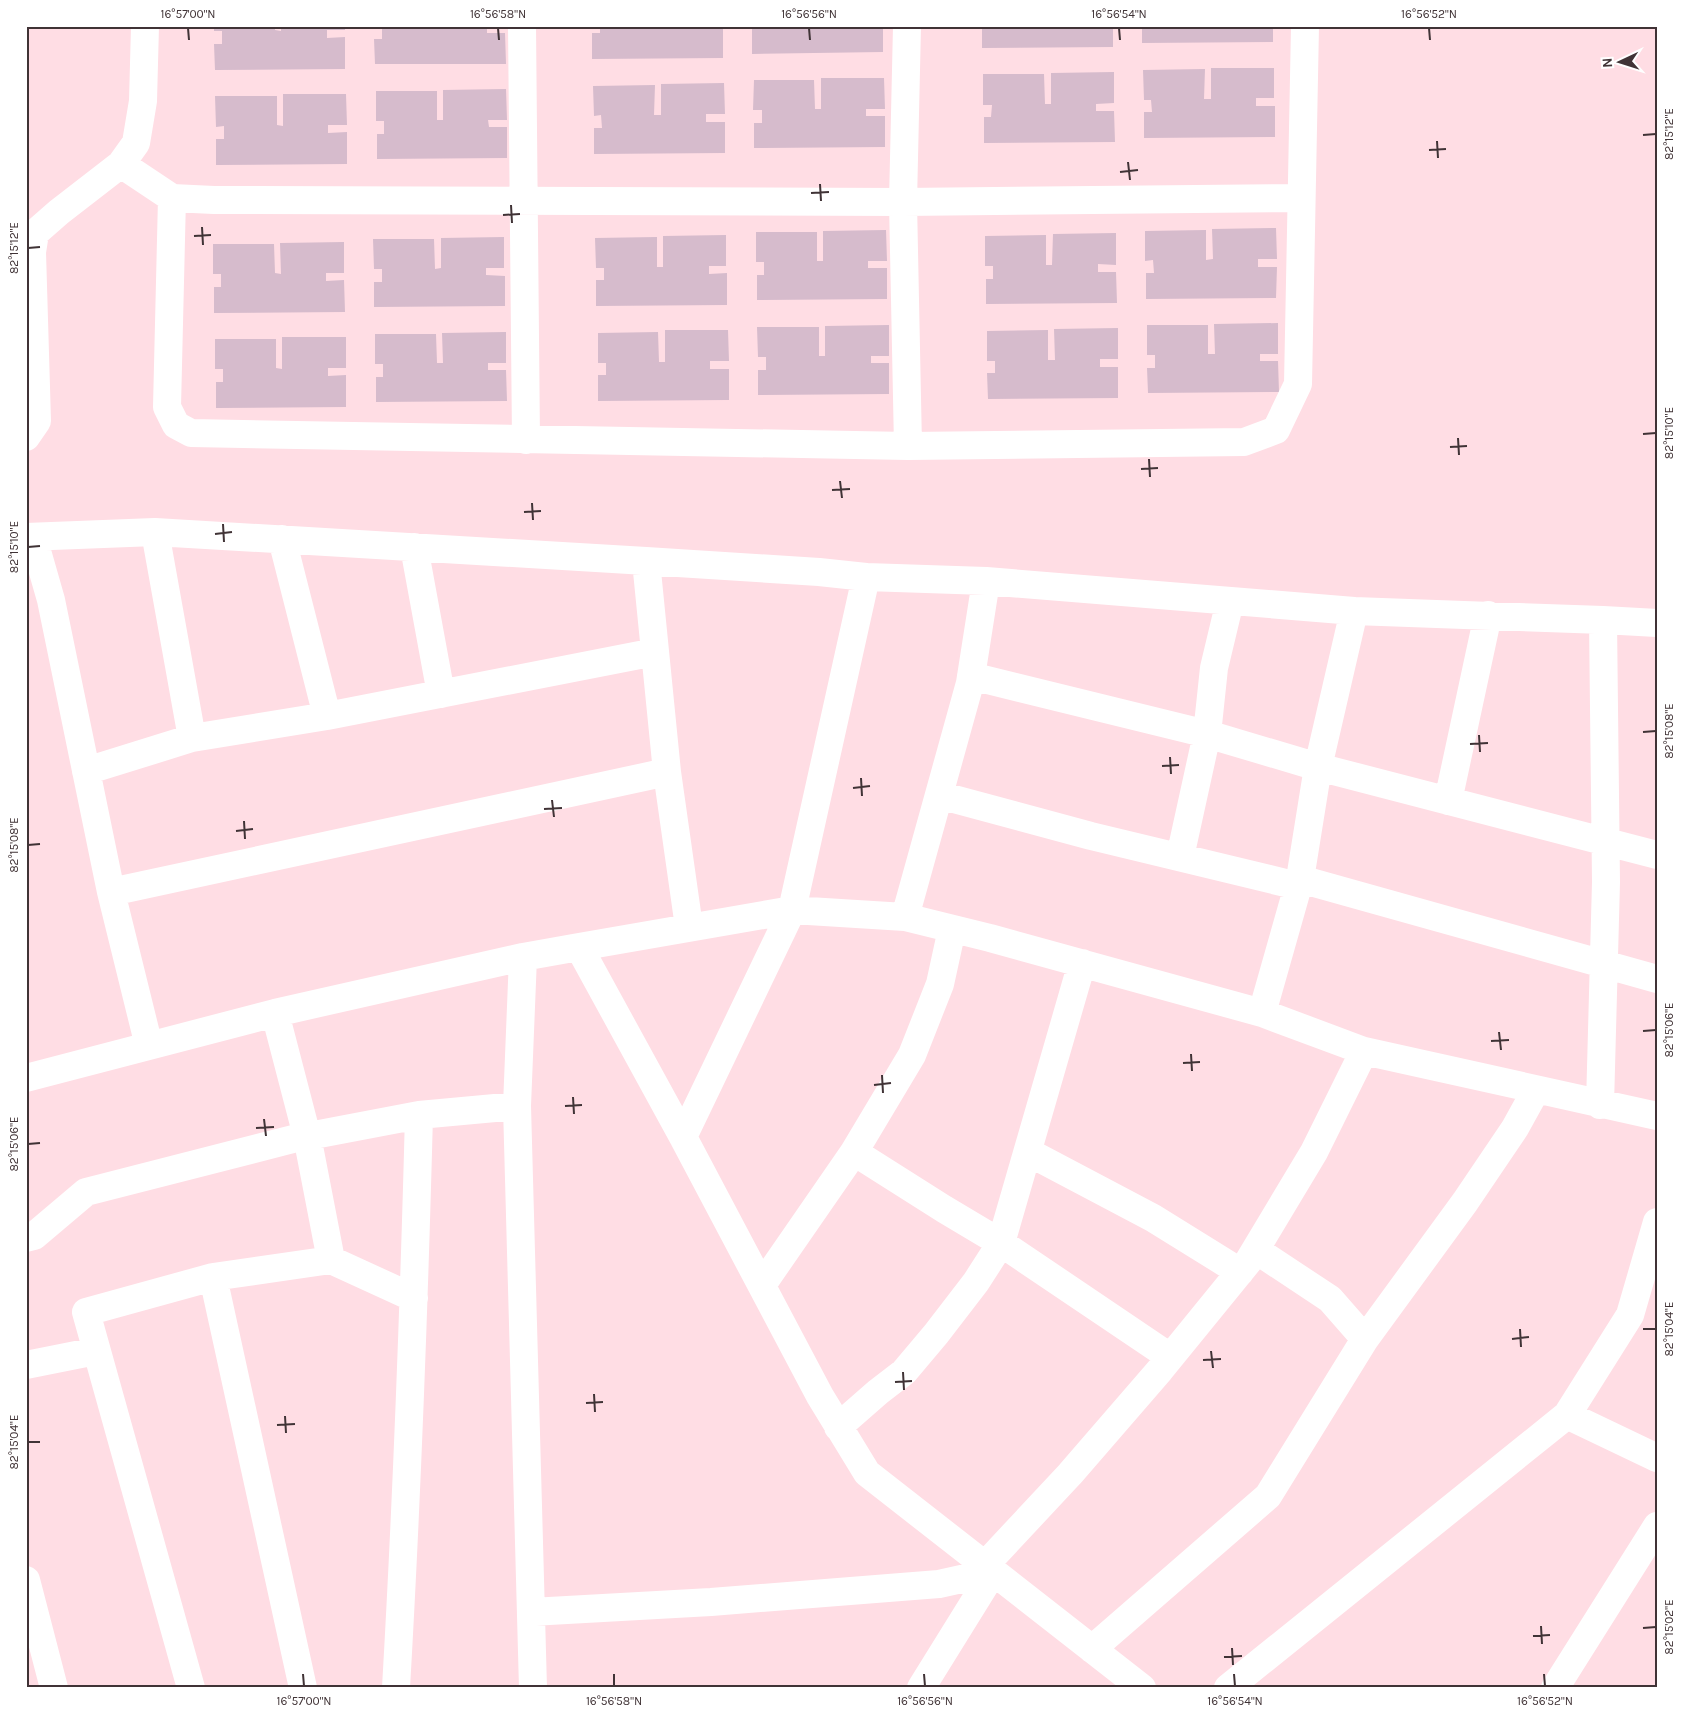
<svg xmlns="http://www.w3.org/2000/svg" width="1683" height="1714" font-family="Karla,sans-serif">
<rect width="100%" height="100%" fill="#ffdde4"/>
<path fill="#d6bbcc" d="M214 26H275V30L281 31V26H345V30H327V38L345 37V69L215 70 214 44H222V31H214Z
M382 26H487V33H505L506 64H375L374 39H382Z
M600 26 723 27V58L592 59V33H600Z
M760 26H883V52L752 54V28H760Z
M982 26H1113V47L982 48Z
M1142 26H1273V42L1142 43Z
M1211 68H1274V98H1256V106H1275V137L1144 138V112H1152L1151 100H1144L1143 70 1205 69 1204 99H1211Z
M1114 72V103L1096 104V111H1114L1115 142 984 143V117H991L992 105H983V74H1044L1045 104H1051V73Z
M821 78H884L885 109H866V116H885V147L754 148V123H762V110H753L754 80H814L815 109H821Z
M724 83 725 114H706V122H725V153L594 154V128H602L601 115 594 116 593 86 655 85 654 115H661V84Z
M506 89 507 120H488L489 127H507V158L377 159V134H384V121H376V91H437V120H443V90Z
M283 94H346L347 125H328V133L347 132V164L216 165V139H224V126L216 127 215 96H277V125L283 126Z
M1276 228 1277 259H1258V267H1277L1276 298 1146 299V273H1154L1153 260 1145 261V231L1206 230V260L1213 259 1212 229Z
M886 230 887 261H868V268H887V299L757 300V275H764V262H756V232H817V261H823V231Z
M1116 233V265L1098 264V272H1116L1117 303 986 304V279H993V266H985V236L1046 235V265H1052L1053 234Z
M726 235V266H709V274L727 273V305L596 306V280H604V268H596L595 238 657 237V267H663V236Z
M504 237V268H486V275L505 276V306L374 307V282H382V269H374L373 239H434L435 269 441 268V238Z
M344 242V273H326V281L344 280 345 312 214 313V287H221V274H213V244H274L275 273 281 274 280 243Z
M1278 323V354H1260V361H1278L1279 392 1148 393 1147 368H1155V355H1147V325H1208V354H1215L1214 324Z
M889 325V356H871V363H889V394L758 395V370H766V357H758L757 327H819V356H825V326Z
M1118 328V359H1100V367H1118V398L988 399 987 373H995V361H987V331L1048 330V360H1055L1054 329Z
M665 330H728L729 361H710V369H729V400L598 401V375H606V363H598V333L658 332 659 362H665Z
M506 332V363H488V370H506L507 401 376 402V377H383V364H375V334H436L437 363H443L442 333Z
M282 337H346V368H328V376L346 375V407L216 408V382H223V369H215V339H276V368L282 369Z"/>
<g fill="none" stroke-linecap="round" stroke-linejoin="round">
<path stroke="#fff" stroke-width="28" d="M522 26 526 440
M907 26 903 202 908 446
M121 164 172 198 214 200 903 202 1301 198
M172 198 167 407 176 425 191 433 908 446 1244 442 1276 430 1298 384 1305 26
M26 437 37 421 32 252 35 233 59 212 121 164 136 143 143 101 145 26
M155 532 192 738 327 716 655 652
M26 537 155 532 646 561
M33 537 51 600 111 892 149 1046
M282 539 327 716
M414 547 441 694
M1230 601 1214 668 1207 734 1318 767 1657 855
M1603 620 1354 611 1318 767 1300 879 1657 979
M971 676 1207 734 1180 857
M86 771 192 738
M939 795 1091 836 1298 886
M1448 801 1488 615
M1300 879 1262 1013 1364 1051
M111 892 667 772
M905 917 970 683 986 581
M689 927 667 772 646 561 819 572 866 577
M579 947 792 910
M1262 1013 990 938 905 917 792 910 866 577 986 581 1354 611
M26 1078 275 1013 523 957
M1600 1105 1606 882 1603 620 1657 623
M683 1137 792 910
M854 1152 944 1209 1001 1243 1082 963
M1028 1152 1153 1218 1240 1272
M26 1238 34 1236 86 1192 293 1139 419 1115 517 1106
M1256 1250 1330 1299 1365 1339
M331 1260 414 1298
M213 1277 331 1260 307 1136 275 1013
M762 1285 854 1152 912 1055 940 984 952 929
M26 1365 96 1351
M1567 1415 1630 1315 1657 1222
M838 1427 878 1392 904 1372 936 1334 976 1282 1001 1243 1170 1357
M985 1565 1070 1474 1160 1370 1248 1262 1314 1152 1364 1051 1657 1116
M26 1580 54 1688
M531 1612 711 1602 939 1584 993 1572
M1092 1649 1268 1496 1365 1339 1465 1202 1515 1128 1536 1090
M191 1688 86 1312 213 1277 303 1688
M396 1688C407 1497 414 1306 419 1115
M533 1688 517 1106 523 957 579 947 683 1137 820 1396 867 1473 1142 1688
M921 1688 993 1572
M1228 1688 1567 1415 1657 1458
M1555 1688 1657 1526"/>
</g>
<path fill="none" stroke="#403336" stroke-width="2" d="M188 28 189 40M498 28 499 40M809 28 810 40M1119 28 1120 40M1429 28 1430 40M1643 135 1656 134M1437 141 1438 158M1429 150 1446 149M1128 162 1130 180M1120 172 1138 170M820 184 821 201M811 193 829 192M511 205 512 223M503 215 520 214M202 227 203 245M194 236 211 235M28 248 40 247M1643 434 1656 433M1458 438 1459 455M1450 447 1467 446M1149 459 1150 477M1141 469 1158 468M840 481 842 498M832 490 850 489M532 503 533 520M524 512 541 511M223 524 224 542M215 534 232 532M28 547 40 546M1643 732 1656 731M1479 735 1480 752M1470 744 1488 743M1170 757 1171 774M1162 766 1179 765M861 778 862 796M853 788 870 786M552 800 554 817M544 809 562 808M244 821 245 839M236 831 253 829M28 845 40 844M1643 1031 1656 1030M1499 1032 1501 1050M1491 1041 1509 1040M1191 1054 1192 1071M1183 1063 1200 1062M882 1075 883 1093M874 1085 891 1083M573 1097 574 1114M565 1106 582 1105M264 1119 266 1136M256 1128 274 1127M28 1144 40 1143M1520 1329 1521 1347M1643 1329H1656M1512 1339 1529 1337M1211 1351 1213 1368M1203 1360 1221 1359M903 1372 904 1390M895 1382 912 1381M594 1394 595 1412M586 1403 603 1402M285 1416 286 1433M277 1425 295 1424M28 1442H40M1541 1626 1542 1644M1643 1628 1656 1627M1533 1636 1550 1635M1232 1648 1233 1665M1224 1657 1242 1656M303 1674 304 1686M614 1674V1686M924 1674 925 1686M1234 1674 1235 1686M1544 1674 1545 1686"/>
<rect width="1683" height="1714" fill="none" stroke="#ffffff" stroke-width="55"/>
<g transform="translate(1620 62) rotate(266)" stroke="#ffffff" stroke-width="4" paint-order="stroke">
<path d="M0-4L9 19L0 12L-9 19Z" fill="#403336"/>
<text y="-8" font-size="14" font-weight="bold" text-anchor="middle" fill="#403336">N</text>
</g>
<rect x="28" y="28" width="1628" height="1658" fill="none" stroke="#403336" stroke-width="2"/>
<g font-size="12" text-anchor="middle" fill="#403336">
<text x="188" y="18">16°57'00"N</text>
<text x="498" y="18">16°56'58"N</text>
<text x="809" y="18">16°56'56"N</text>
<text x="1119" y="18">16°56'54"N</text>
<text x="1429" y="18">16°56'52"N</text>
<text transform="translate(1669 134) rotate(-90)" y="4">82°15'12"E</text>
<text transform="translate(14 248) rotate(-90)" y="4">82°15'12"E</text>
<text transform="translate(1669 433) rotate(-90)" y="4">82°15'10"E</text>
<text transform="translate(14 547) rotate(-90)" y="4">82°15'10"E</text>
<text transform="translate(1669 731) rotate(-90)" y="4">82°15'08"E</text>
<text transform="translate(14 845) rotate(-90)" y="4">82°15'08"E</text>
<text transform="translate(1669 1030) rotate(-90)" y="4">82°15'06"E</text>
<text transform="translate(14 1144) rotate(-90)" y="4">82°15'06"E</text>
<text transform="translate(1669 1329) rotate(-90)" y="4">82°15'04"E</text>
<text transform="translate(14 1442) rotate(-90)" y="4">82°15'04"E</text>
<text transform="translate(1669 1627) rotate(-90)" y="4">82°15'02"E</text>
<text x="304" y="1705">16°57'00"N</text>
<text x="614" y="1705">16°56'58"N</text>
<text x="925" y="1705">16°56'56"N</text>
<text x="1235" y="1705">16°56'54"N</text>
<text x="1545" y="1705">16°56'52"N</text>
</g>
</svg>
